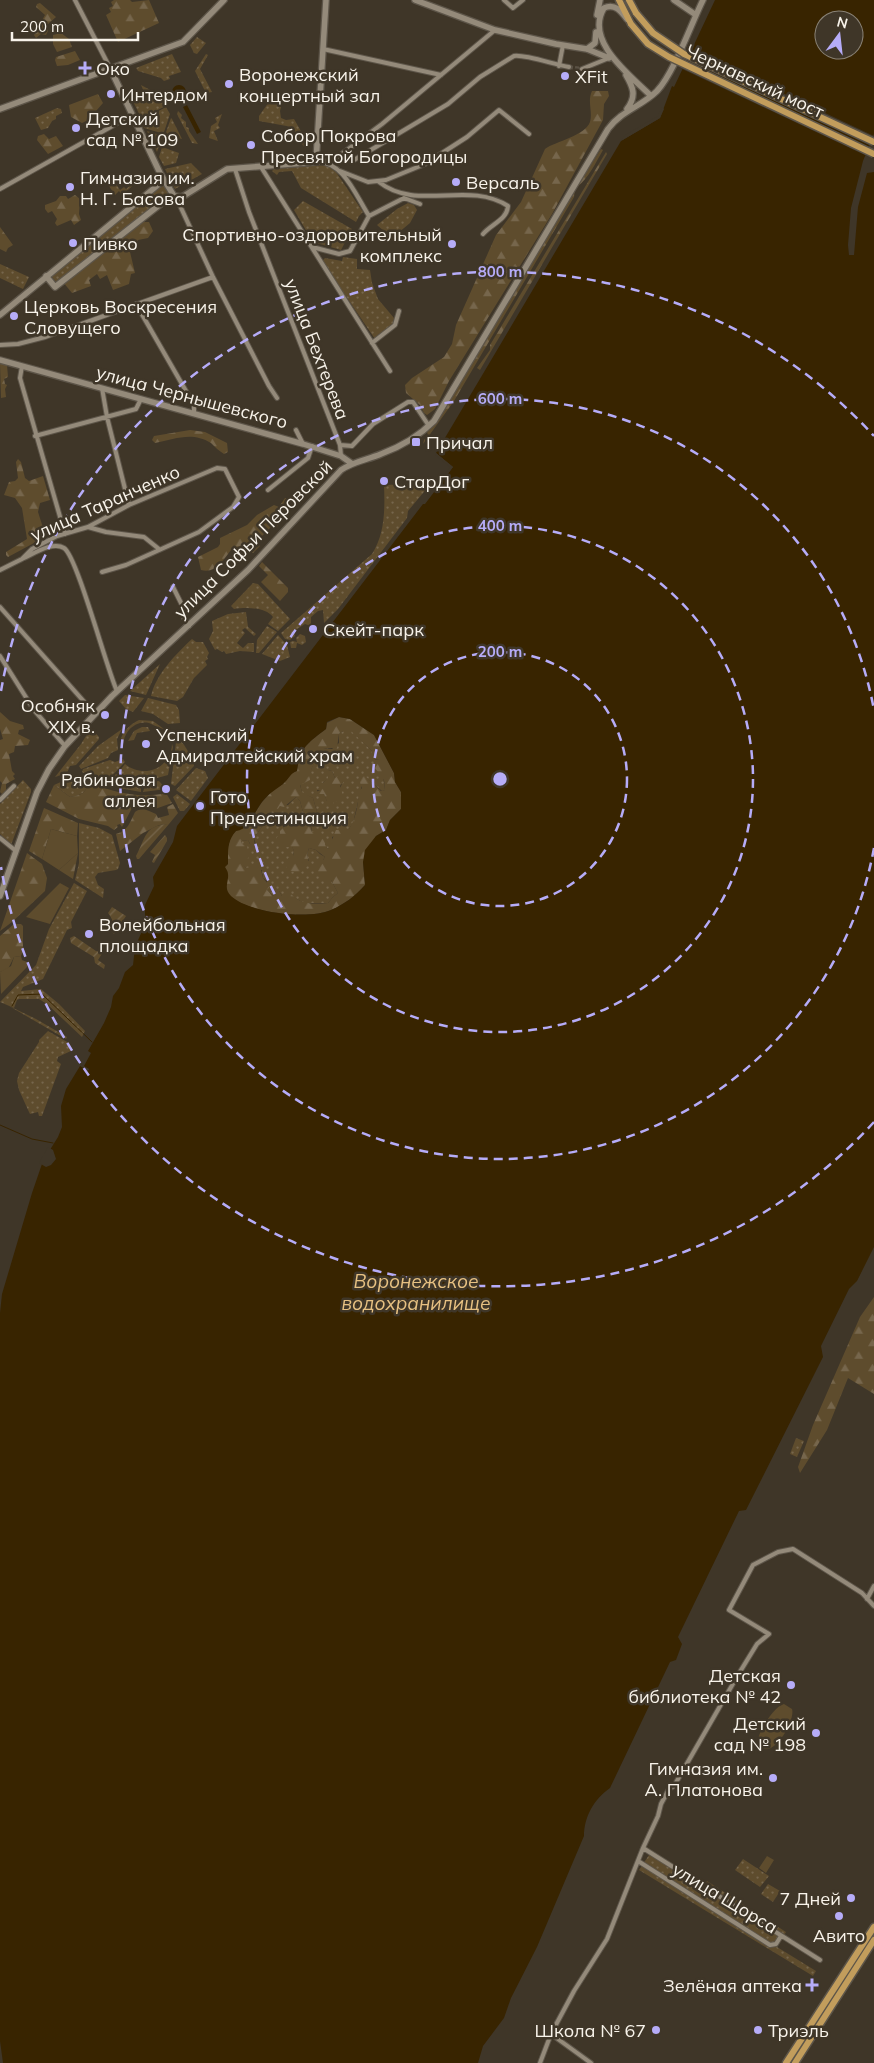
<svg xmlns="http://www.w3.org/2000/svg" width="874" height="2063" font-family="Mulish,sans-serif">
<defs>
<pattern id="grass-dots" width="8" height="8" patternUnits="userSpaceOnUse" patternTransform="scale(1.25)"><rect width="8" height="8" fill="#5e4c2d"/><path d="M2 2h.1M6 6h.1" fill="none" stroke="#76664c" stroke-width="1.8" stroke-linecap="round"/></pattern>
<pattern id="forest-firs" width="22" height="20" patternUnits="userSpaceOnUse" patternTransform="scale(1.25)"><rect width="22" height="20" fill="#5e4c2d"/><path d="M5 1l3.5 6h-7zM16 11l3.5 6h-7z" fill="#76664c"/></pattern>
<pattern id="garden-furrows" width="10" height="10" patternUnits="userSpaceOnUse" patternTransform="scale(1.25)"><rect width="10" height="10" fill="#5e4c2d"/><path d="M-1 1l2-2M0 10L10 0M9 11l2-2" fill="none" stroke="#76664c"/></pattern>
</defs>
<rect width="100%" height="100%" fill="#3f3628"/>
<path fill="url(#grass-dots)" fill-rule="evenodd" d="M197 37 206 43 197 54 194 53 190 45Z
M172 54 181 72 169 76 170 79 164 81 161 78 138 71 136 68Z
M206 54 208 55 200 69 212 92 206 93 195 71Z
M141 85 152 91H159L166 106 141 118 132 99 144 92Z
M280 91 284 96 280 111 281 118 286 120 294 119 302 133 310 138 311 143 308 147H304L292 127 259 121V116L276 92Z
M166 107 170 114 164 132 161 133 144 128 140 121Z
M57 108 61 109 62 113 56 116V119L52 121 48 128 41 130 35 118Z
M178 111 182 115 181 118 186 122V127L189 128V131L198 144 192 143 177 114Z
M222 114 218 125 220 128 214 131 218 141 209 138 211 126 217 122 215 118Z
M171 118 172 119 182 139 168 135 166 132Z
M147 131 160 135 162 138 157 152Z
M162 147 179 153 176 163 164 166 159 157Z
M191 163 202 174 175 189 165 169Z
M326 165 336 172 363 212 359 216 356 222 301 188 292 171 279 172 277 175 272 171 274 169Z
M121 176 123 178 114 181 120 190 124 187 126 189 142 176 143 177 122 195 119 191 115 195 109 186 112 184 111 182 107 183Z
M164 184 169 194 57 283 51 276 160 185Z
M303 201 352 229 341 250 313 242 294 210Z
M408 203 414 205 417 210 410 223 392 238 377 225 397 209Z
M343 257 357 259V269L370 270 372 283 378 299 394 318 393 325 375 339 322 261 325 258 342 261Z
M0 264 29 277 23 289 0 278Z
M413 484 422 489 426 486 428 487 408 511 407 518 338 609 324 623 323 610 318 611 311 617V626L305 624 294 631 295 636 290 640 285 639 281 633 372 554C385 534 385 509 384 485Z
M253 583 258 584 290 619 278 631 268 624 273 617C265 607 246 607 234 609L231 606Z
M246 612 248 627 256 634 254 636 245 628 242 630 245 633 237 643 243 648 248 643H254V652L240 651 226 654 224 651 222 652 217 649 215 650 209 639 213 631 212 621 228 614Z
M267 626 277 632 259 653H256L257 640Z
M300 634 305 636 306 642 302 645 297 643 296 648H291L290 642 293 641 297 642 296 638Z
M278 635 287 645 290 657 280 661 262 654Z
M192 639 196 642H203L209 653 207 657 208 659 205 661 207 665 194 678 183 697 177 701 151 696C156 674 176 654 192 639Z
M160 664 146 695 130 691Z
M125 695 144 698 133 712 126 709 119 701Z
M148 698 176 705 179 710 180 723 168 724 153 714 141 711Z
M139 720 153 721 164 729C159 728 154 725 149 723 134 720 123 733 123 747L121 748V740H123L121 738C125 729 131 724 139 720Z
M142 727H148L150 731 137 733 134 740 128 741 134 731Z
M91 728 99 737V739L76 765 70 766 67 773 55 777 81 744Z
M122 729 117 739 118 750 111 753 108 758 81 769 79 766 98 746Z
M351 730 372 751 375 760H381L385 790 382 791 364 776 353 823 349 829 332 837V844L328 849 312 832 311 825 296 820 294 816 286 818 287 824 283 826 294 851 293 856 309 861 307 855 309 848 316 850 320 854 325 857 323 860 327 880H331L338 893 333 897 328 903H304L293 897 282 896 279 891H276L273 896 267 890V881L263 878 262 870 246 868 242 865 244 861 241 841 248 840 250 844 256 845 254 838 271 814V806L288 805 296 797 300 801 303 812H317L313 798 302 793 300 784 309 780C310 768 314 762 323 754V748L332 749 339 743V734L343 731ZM328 770 332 771 335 778 343 782 332 804 327 801 324 794H318L317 790H320V785L328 779Z
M181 740 194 761V766L175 786 171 784 176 742Z
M172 744 173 747 168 775 146 781 143 779 141 780 118 773 125 764C143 779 171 769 172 744Z
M123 759 125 762 104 784 82 772 83 769 110 760 115 762Z
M196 768 205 771 208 778 191 801 176 790Z
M116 774 123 779 117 787 107 784Z
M79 777 88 782C86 794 81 795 70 797L54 785 70 778 75 779Z
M126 778 141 782V792L119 788Z
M23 780 31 789V792L11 845 0 834V804Z
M159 781 166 789 143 792 146 782Z
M177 794 190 804 184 811H180L173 797Z
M79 823 99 828 112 835 120 863 118 869 116 870 98 873 95 877 98 885 104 889 103 898 75 880 79 863Z
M74 883 87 891 71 922 72 928 67 930 43 979 23 987 21 991 41 989 59 1004 85 1031 82 1037 47 1004 39 999H19L17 1000 14 1008 0 1002 36 965 49 929Z
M48 1031 69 1043 73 1050 58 1057 57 1061 61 1064 42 1116H39L38 1112 30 1114 29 1112 19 1090 17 1081 19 1073 39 1042V1040Z
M796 1438 804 1441 797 1457 790 1454Z
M651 1852 704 1885 707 1881 786 1932 777 1947 816 1971 813 1976 639 1870Z
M743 1859 769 1876 760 1887 735 1870Z
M768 1884 780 1891 773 1902 761 1894Z"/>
<path fill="url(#forest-firs)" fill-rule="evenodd" d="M114 0H130L132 2 149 0 159 23 118 42 106 15 111 12 109 8 113 6 111 2Z
M40 3 56 17 47 25 48 31 46 35 41 34 36 38 34 35 45 15 36 7 37 4Z
M61 33 69 39 72 47 57 52 53 44V35Z
M75 51 80 60 68 65 57 66 55 60 56 57Z
M592 91H608L609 96 604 104 603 120 552 214 449 381 435 409 427 415 424 413 420 405 406 393 405 385 412 378 444 357 452 344 456 325 496 235 521 202 545 149C556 141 585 136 590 122 593 112 587 101 592 91Z
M98 94 103 103 96 111 90 115 91 119 82 123 71 117 69 105Z
M44 134 49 139 56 136 63 146 48 154 37 140 38 136Z
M601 149 603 150C596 162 589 178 576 188Z
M606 152 607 154 480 370 477 368 490 350V345Z
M575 190 574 197 454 401 423 444 424 440 428 435 427 432 444 410Z
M75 195 80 199 79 214 81 220 74 225 71 220 57 226 55 223 57 219 52 211 48 213 45 209V205L56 201 60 196H66L68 199Z
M141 222H149L153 231 148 238 138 240 137 249 130 252 135 273 131 274 129 284 113 290 107 275 100 279 97 274 89 280 91 286 72 293 63 282Z
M0 227 13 245 8 248 6 252 0 249Z
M0 363 7 365 8 377 4 379 5 384 7 385 5 389 6 397 1 398Z
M190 430 205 432 227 443 228 452 224 454C219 451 215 447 211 443 192 431 175 439 155 443L152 440 154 436Z
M18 459 21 462 25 478 29 481 43 476 50 500 40 503 38 512 45 534 34 543 8 557 6 555V552L27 539 22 508 15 498 4 495 9 482 15 481 18 478 16 462Z
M285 498H288L290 501 280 515 277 528 273 525 256 542 260 546 253 553H243L231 550C223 560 216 574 201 570L198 557 218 547 220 544V538L247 525 257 515 274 505 279 507Z
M262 562 288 588V592L280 601 261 582 268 575 259 566Z
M0 712 10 721 23 725 24 729 19 730 18 734 30 740 28 745 15 746 14 752 9 754 12 771 15 774 13 776 15 779 6 784V790L3 795 0 792 2 783 0 781V740L3 739 0 729Z
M339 717 350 719 374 735 394 773 395 782 401 792V809L390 820 386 830 376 836 363 862 365 885C355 896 345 904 331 910 309 920 248 913 230 896 222 887 230 878 224 867L228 864V847L231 836 236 831 248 824 262 802 275 788 283 784 292 773 297 771C300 747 308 743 326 729L327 723ZM343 731H351L372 751 370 759 380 760 375 768 384 780 385 790 381 791 364 775 360 776 359 780 362 788 359 791C358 804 356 819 349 829L336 830 328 849 325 845V839L319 832H312L309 820 300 822 290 813H282V816L286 818 287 824 280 831V835L277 837 276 842 285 847H292L294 851 293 856 288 858 286 869 299 874C306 868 311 865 307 855L309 848 316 850 325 857 323 860 317 861 315 866 317 873 322 880H331L338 893 333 897 328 903C314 904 301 905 291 894L282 896 279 891H276L273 896 267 890 269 885 263 878 260 865 246 868 243 865 249 857 247 846 242 844 241 841 248 840 253 849 255 848 254 838 271 814V806L277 809 280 806 284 807 296 797 300 801 303 812 315 814 317 812 313 798 302 792 300 785 310 780C310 768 314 762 323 754V748H337L339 734Z
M328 770 332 771 335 778 340 775 346 779 340 786 344 799 334 802 330 809 324 794H318L316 792 320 790V782L323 783 328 778Z
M88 782C113 792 139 799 166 793L172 803 155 809 141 805H136L132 808 122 827 120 824 117 825 118 827 114 830 108 826 79 819 46 802 54 785 70 797C81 795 86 794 88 782Z
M173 804 178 813 169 824 159 825 143 833 120 851 116 834C128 831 130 822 135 812 142 806 149 811 156 814L158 818 169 815 167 807Z
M44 808 78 823 77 836 51 829 42 859 29 851Z
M27 853 42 864 47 878 45 891 12 922 0 931Z
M78 853 73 879 59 870Z
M14 924H21L23 926V951L21 956 14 957 8 969 0 972V936Z
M874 1297V1394L848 1378 827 1430 800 1473 798 1467 813 1425 860 1317Z"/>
<path fill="url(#garden-furrows)" d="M169 824 139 859H137L136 856C146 838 144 825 169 824Z
M165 835 167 838V841L154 863 152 862 155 855 150 852Z
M112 907 126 916 114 934 110 929C114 922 112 918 108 913Z
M74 936 96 951 103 952 98 960 105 965 104 969 95 963 94 957 71 943 70 938Z
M9 1006 36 1019 67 1037 66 1039Z"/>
<path fill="#5e4c2d" d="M51 829 77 836 78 853 59 870 42 859Z
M60 883 69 888 50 924 26 917Z
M21 956 22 960 27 962V967L1 994 0 972 11 966 14 957Z
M784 1704 792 1709C796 1720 771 1764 758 1744 756 1734 774 1706 784 1704Z
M767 1856 774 1860 766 1873 759 1868Z"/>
<path fill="#382400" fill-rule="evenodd" d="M715 0H874V134L863 161 851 208 848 245 849 255H854L858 207 867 173 874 172V1247L857 1281 849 1289 821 1346 823 1357 746 1510 739 1511 678 1637 682 1644 676 1660 670 1662 610 1788C594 1799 584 1817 584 1836L537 1947 511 1998 504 2018 483 2046 478 2063H3L0 2041V1313L2 1294 32 1193 43 1161 58 1137 62 1127 61 1106 66 1089 80 1066 88 1071 89 1069 84 1066 91 1053 88 1051 104 1023 111 1007 113 996 119 988 125 972 133 965 135 947 147 920 145 915V905L154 886 153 877 173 842 177 826 423 504H425L453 467 436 453 621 141 660 118 672 86 674 87ZM824 20H854V50H824ZM339 717 350 719 374 735 394 773 395 782 401 792V809L390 820 386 830 376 836 365 850 363 862 365 885C355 896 345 904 331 910 309 920 249 913 231 896 223 888 229 882 228 874 228 871 226 869 225 867L228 864C228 851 227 841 236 831 250 829 254 812 262 802 268 794 275 790 283 784 289 779 290 773 297 771 300 747 308 743 326 729L327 722Z
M172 92a7 7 0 1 1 14 0a7 7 0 1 1-14 0Z
M187 105 201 132 197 134 183 107Z"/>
<path fill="#3f3628" d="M689 49 874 136 871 146 685 58Z
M684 60 871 148 867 156 680 68Z
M662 107 664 109 660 118 621 141 625 135 658 116Z
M436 453 453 467 439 486 437 485 450 467 435 455Z
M48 1147 53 1150 56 1159 51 1165 46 1167 39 1163Z"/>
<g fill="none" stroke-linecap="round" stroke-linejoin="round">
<path stroke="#382400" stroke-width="1" d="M12 1006 18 995 42 994 92 1042
M0 1125 32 1139 53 1143"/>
<path stroke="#5b5245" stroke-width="4" stroke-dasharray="4 2" stroke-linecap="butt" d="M569 67 582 69"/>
<defs>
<path id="street" d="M75 0 110 68
M504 0 513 8 523 0
M323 49 441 75
M559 66 563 45
M582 69 609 58
M339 156 354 160 448 104 480 77 514 56C525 54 555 65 569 67
M325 161 339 156 382 124 495 30
M316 162C343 160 356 196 369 216
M261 167 390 371
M235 169 249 212 340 445 341 456
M340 171 368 182 386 180 425 164 467 137 499 110 529 134
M379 182C417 212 468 180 508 206 507 220 491 224 483 234
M0 189 132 115
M176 197 213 277 269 386 277 398
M312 247 339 254 350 251 369 216 404 198 420 204
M136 304 194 405V414
M372 343 395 325 399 311
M0 345 18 344 45 337 213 277
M22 366 20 378 65 534
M102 388 107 417 129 505
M296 430 303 444
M35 436 136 409 141 399
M340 445 352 446 373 424 408 402H413L429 426
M268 490 308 458 312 446
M88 527 106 532 144 537 159 549
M24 558C35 553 53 541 64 548 77 556 107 670 117 691
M0 570 22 559 32 549 57 536 88 527 129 505 217 468 225 469 239 497 233 507 199 532 126 565 102 572
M173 587 184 609V618L189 626
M0 607 95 714
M0 656 34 710 65 746
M0 800 14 786
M0 838 16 851
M867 1599 874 1586
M643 1848 820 1960
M638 1861 770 1945 776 1944 781 1936
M551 2034 591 2063
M540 2063 551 2034 574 1991 607 1939 643 1848 658 1816 661 1804 669 1789 674 1786 738 1675 757 1644 769 1634 729 1610 753 1565 778 1552 793 1549 862 1593 874 1606"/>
<path id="secondary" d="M415 0 495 30 556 44 587 49 609 58
M674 0 696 15
M597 15 600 0
M627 19C621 11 615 3 604 8 584 41 630 75 651 96
M587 49 595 43 596 32
M110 68 160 173 174 196 182 197 227 169 316 162 326 0
M626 75C633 87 637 96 627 109
M0 109 183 42 224 0
M46 276 55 287 172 195
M0 315 164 180
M0 360 303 444 341 456 351 463
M0 896 37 792 49 769 65 746 112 696 248 570 341 470C354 461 367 460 381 454 400 447 419 436 434 421L608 129C621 111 642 106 657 91 674 73 691 24 703 0"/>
<path id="primary" d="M619 0 631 24
M629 0 636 13
M786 2063 874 1927
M795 2063 874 1940"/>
</defs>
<use href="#street" stroke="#5d5549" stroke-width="6"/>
<use href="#secondary" stroke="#5d5549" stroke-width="8"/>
<use href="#primary" stroke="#5d5549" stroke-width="9"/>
<use href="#street" stroke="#948a7a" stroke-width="4"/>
<use href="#secondary" stroke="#948a7a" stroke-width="5.5"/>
<use href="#primary" stroke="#c29d5c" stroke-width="6"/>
<defs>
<path id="primary-bridge" d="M636 13 653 33 684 54 874 142
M631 24 648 44 669 57 874 154"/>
</defs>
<use href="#primary-bridge" stroke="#5d5549" stroke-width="9" stroke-linecap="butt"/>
<use href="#primary-bridge" stroke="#c29d5c" stroke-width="6"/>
</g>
<g fill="none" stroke="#b6acf8" stroke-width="2.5" stroke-dasharray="9 6">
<circle cx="500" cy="779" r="127"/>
<circle cx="500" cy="779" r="253"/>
<path d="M874 848A380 380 0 1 1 874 710"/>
<path d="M874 1122A507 507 0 0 1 1 867M1 691A507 507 0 0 1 874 436"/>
</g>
<g fill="#b6acf8" stroke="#3f3628" stroke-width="2">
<path d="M82.5 60.5h5v5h5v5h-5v5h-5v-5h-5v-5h5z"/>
<circle cx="565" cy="76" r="5"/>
<circle cx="229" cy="84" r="5"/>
<circle cx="111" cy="94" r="5"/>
<circle cx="76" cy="128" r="5"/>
<circle cx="251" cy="145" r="5"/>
<circle cx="456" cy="182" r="5"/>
<circle cx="70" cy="187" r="5"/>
<circle cx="73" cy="243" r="5"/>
<circle cx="452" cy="244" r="5"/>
<circle cx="14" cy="316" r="5"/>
<rect x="411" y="437" width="10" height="10" rx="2.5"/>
<circle cx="384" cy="481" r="5"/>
<circle cx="313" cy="629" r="5"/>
<circle cx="105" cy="715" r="5"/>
<circle cx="146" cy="744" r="5"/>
<circle cx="166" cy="789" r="5"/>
<circle cx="200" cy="806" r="5"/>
<circle cx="89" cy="934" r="5"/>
<circle cx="791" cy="1685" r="5"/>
<circle cx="816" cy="1733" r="5"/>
<circle cx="773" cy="1778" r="5"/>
<circle cx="851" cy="1898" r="5"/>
<circle cx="839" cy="1916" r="5"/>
<path d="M809.5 1977.5h5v5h5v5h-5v5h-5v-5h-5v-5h5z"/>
<circle cx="656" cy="2030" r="5"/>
<circle cx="758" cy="2030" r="5"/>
</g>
<g text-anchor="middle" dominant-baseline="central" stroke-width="5" stroke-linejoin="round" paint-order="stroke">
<g font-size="18" fill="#f8f3ea" stroke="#3f3628" text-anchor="start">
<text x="96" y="68">Око</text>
<text x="239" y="74">Воронежский<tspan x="239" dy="21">концертный зал</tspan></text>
<text x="575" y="76">XFit</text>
<text x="121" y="94">Интердом</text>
<text x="86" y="118">Детский<tspan x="86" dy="21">сад № 109</tspan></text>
<text x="261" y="135">Собор Покрова<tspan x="261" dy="21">Пресвятой Богородицы</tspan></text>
<text x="80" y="177">Гимназия им.<tspan x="80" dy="21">Н. Г. Басова</tspan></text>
<text x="466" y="182">Версаль</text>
<text x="442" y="234" text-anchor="end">Спортивно-оздоровительный<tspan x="442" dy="21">комплекс</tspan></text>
<text x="83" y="243">Пивко</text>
<text x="24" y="306">Церковь Воскресения<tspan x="24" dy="21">Словущего</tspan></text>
<text x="426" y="442">Причал</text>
<text x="394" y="481">СтарДог</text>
<text x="323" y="629">Скейт-парк</text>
<text x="95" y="705" text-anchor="end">Особняк<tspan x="95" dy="21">XIX в.</tspan></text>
<text x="156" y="734">Успенский<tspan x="156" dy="21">Адмиралтейский храм</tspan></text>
<text x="156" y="779" text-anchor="end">Рябиновая<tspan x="156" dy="21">аллея</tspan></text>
<text x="210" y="796">Гото<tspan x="210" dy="21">Предестинация</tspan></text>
<text x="99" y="924">Волейбольная<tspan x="99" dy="21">площадка</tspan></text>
<text x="781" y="1675" text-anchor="end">Детская<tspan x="781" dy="21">библиотека № 42</tspan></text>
<text x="806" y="1723" text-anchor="end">Детский<tspan x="806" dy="21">сад № 198</tspan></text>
<text x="763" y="1768" text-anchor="end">Гимназия им.<tspan x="763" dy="21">А. Платонова</tspan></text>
<text x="841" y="1898" text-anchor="end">7 Дней</text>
<text x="839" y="1935" text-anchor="middle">Авито</text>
<text x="802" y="1985" text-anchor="end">Зелёная аптека</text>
<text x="646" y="2030" text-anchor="end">Школа № 67</text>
<text x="768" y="2030">Триэль</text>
</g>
<g font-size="18" fill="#f8f3ea" stroke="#3f3628">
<text transform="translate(755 81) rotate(25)">Чернавский мост</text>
<text transform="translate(317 349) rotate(69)">улица Бехтерева</text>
<text transform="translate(192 397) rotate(15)">улица Чернышевского</text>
<text transform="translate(105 503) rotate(-24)">улица Таранченко</text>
<text transform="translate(253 539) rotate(-45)">улица Софьи Перовской</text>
<text transform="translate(725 1898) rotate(31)">улица Щорса</text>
</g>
<g font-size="19" font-style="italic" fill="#e7c182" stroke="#3f3628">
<text x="416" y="1281">Воронежское<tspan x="416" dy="22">водохранилище</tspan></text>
</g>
</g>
<circle cx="500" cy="779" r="8" fill="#b6acf8" stroke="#3f3628" stroke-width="2.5"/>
<g font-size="15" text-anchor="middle" font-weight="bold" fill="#b6acf8" stroke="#3f3628" stroke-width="5" stroke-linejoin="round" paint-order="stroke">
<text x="500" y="277">800 m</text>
<text x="500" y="404">600 m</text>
<text x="500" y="531">400 m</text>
<text x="500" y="657">200 m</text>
</g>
<g transform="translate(839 35) rotate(15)"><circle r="24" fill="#3f3628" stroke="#898276"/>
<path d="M0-4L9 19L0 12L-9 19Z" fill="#b6acf8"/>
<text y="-8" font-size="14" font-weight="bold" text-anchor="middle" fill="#f8f3ea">N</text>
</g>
<path d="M12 32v8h126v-8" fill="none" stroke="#f8f3ea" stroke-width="2.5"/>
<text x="20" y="32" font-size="15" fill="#f8f3ea" stroke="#3f3628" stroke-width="4" paint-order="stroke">200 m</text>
</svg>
